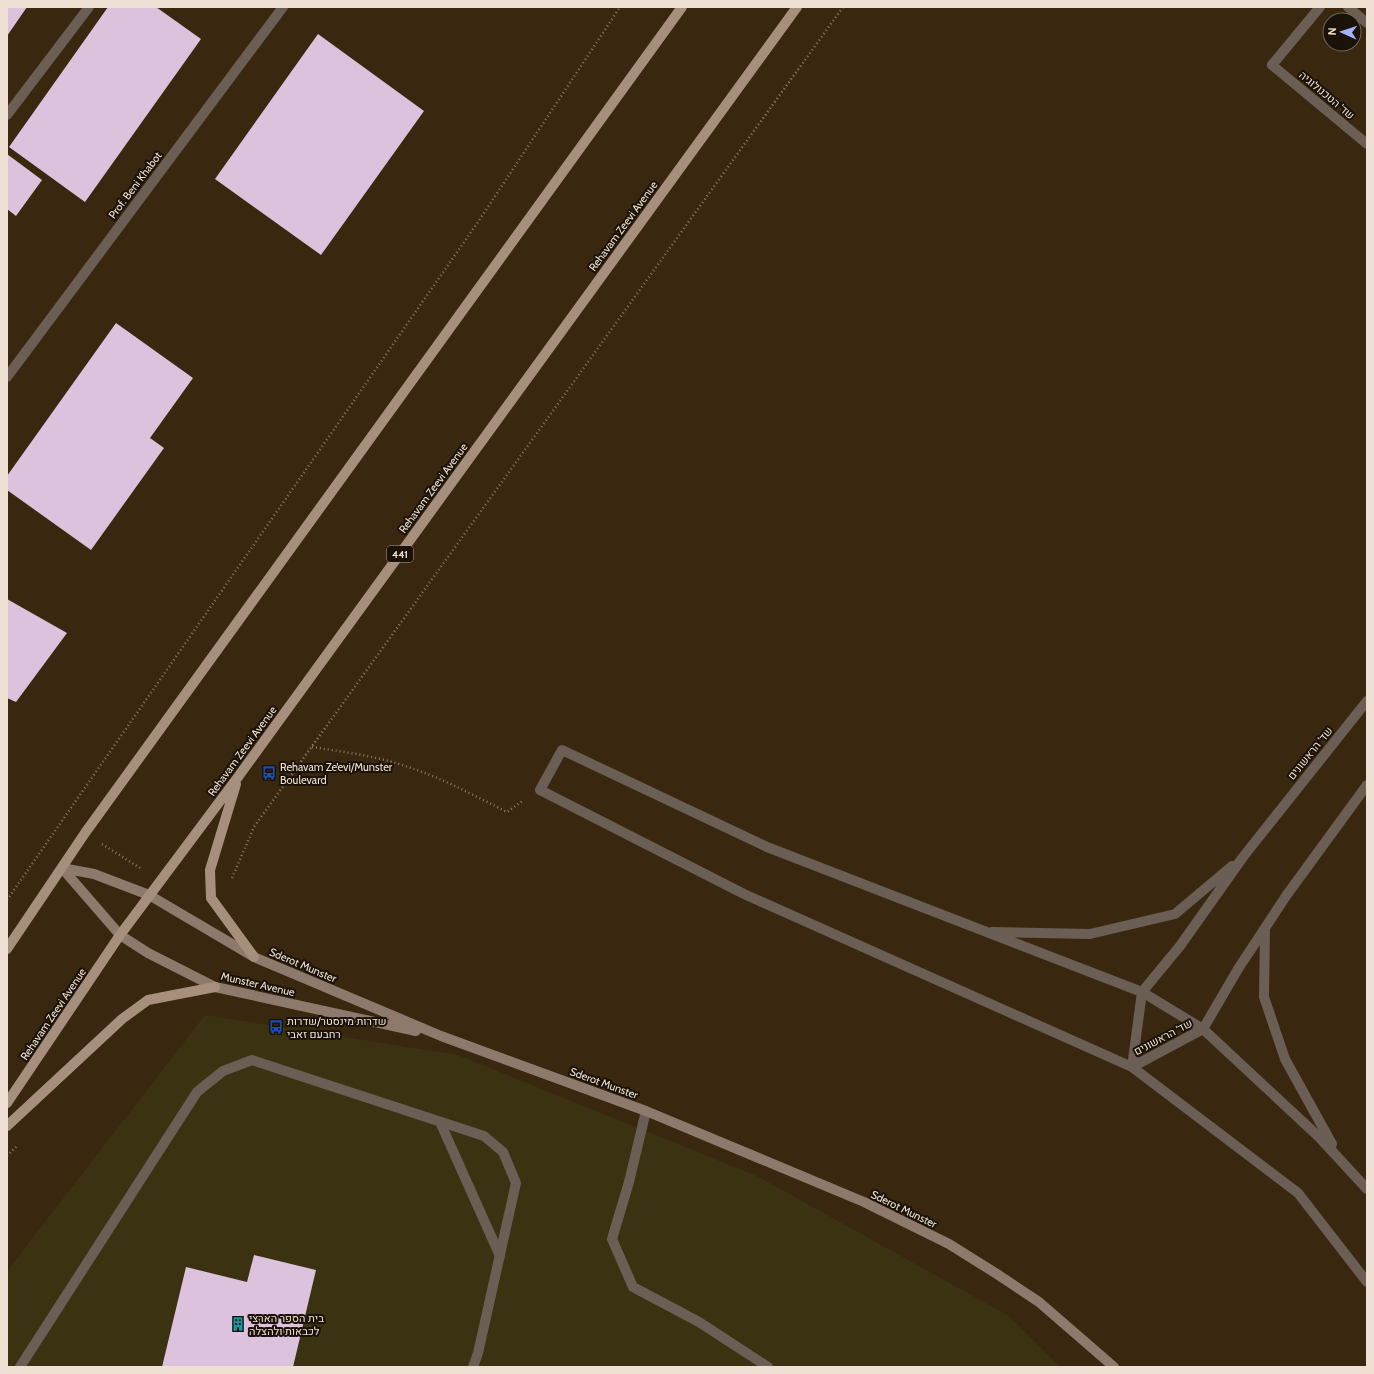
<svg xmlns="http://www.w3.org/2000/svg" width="1374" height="1374" font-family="Cabin,Heebo,sans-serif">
<rect width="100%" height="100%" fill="#3a270f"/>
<path fill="#3b3212" d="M205 1015 458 1055 759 1177 1009 1316 1060 1367H7V1271Z"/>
<path fill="#ddc2dd" d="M7 7H27L7 36Z
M108 7H156L201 39 85 202 9 147Z
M318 34 424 111 321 255 215 179Z
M7 154 42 180 16 216 7 209Z
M116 323 193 378 150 438 164 448 91 550 7 490V476Z
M7 599 67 633 16 702 7 698Z
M254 1255 316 1270 293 1367H162L186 1267 247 1282Z"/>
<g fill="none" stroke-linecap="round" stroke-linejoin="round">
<path stroke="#8c7c68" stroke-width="2.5" stroke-dasharray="1 3" stroke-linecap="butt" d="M312 747C344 752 377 756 408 767 442 778 475 796 507 812L524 800
M102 844 140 868
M232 878 254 827 843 7
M7 900 478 222 620 7
M7 1156 18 1145"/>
<path stroke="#6a5e55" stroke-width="10" d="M1272 65 1320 7
M7 115 89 7
M440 1122 500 1256"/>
<path stroke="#6a5e55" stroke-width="10" d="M1348 7 1367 23
M1272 65 1367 144
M7 377 283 7
M1265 928 1264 997 1285 1059 1332 1144
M992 932 1090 934 1175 914 1232 866
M1132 1067 1142 992 1180 946 1243 857 1367 701
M1132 1067 1203 1029 1238 969 1286 896 1367 785
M646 1111 629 1182 612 1239 633 1287 699 1322 768 1367
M1367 1189 1319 1137 1203 1029 1142 992 767 847 562 750 540 790 744 894 1132 1067 1298 1193 1367 1282
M20 1367 197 1092 223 1071 252 1060 484 1136 503 1152 516 1183 478 1353 473 1367"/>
<path stroke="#8d7a6c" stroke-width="10" d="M62 868 94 874 149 895 254 957 441 1036 646 1111 864 1202 949 1244 997 1274 1039 1302 1114 1367
M62 868 120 935 148 953 215 987 416 1031"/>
<path stroke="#a78f7d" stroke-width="10" d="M236 784 210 870 211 898 254 957
M7 949 85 833 682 7
M7 1103 120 935 238 777 797 7
M7 1126 122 1019 148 1000 215 987"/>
</g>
<defs>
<symbol id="bus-bare" viewBox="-9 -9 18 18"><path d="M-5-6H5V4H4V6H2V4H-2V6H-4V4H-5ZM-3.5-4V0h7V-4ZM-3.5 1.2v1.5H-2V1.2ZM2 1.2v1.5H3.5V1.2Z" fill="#1a4fb4" stroke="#1a1208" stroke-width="2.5" paint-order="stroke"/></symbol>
<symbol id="building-bare" viewBox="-9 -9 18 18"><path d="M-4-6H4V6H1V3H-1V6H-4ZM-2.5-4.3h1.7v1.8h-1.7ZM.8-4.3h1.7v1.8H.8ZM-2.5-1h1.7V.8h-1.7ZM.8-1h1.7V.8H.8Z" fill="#0f9aa8" stroke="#1a1208" stroke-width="2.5" paint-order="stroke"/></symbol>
</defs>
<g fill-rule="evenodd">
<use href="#bus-bare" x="259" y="763" width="20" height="20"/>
<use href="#bus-bare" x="266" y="1017" width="20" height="20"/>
<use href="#building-bare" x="228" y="1314" width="20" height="20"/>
</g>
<g text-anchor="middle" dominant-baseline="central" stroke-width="4" stroke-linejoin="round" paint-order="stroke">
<rect fill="#1a1208" stroke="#aea396" stroke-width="1" x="387" y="546" width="26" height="16" rx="3"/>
<g font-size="10" font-weight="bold" fill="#eee1d3">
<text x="400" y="554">441</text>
</g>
<g font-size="11" fill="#eee1d3" stroke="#1a1208">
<text transform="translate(1327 95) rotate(40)">שד' הטכנולוגיה</text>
<text transform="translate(135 185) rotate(-53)">Prof. Beni Khabot</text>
<text transform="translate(623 226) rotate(-54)">Rehavam Zeevi Avenue</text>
<text transform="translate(433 488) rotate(-54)">Rehavam Zeevi Avenue</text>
<text transform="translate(242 751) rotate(-54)">Rehavam Zeevi Avenue</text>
<text transform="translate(1310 753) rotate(-51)">שד' הראשונים</text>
<text transform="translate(303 965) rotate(23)">Sderot Munster</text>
<text transform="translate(258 984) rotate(13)">Munster Avenue</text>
<text transform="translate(53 1014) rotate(-56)">Rehavam Zeevi Avenue</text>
<text transform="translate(1163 1037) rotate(-28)">שד' הראשונים</text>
<text transform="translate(604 1083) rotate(20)">Sderot Munster</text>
<text transform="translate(904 1209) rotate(26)">Sderot Munster</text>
</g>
<g font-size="11" fill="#eee1d3" stroke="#1a1208" text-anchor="start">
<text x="280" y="767">Rehavam Ze’evi/Munster<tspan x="280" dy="13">Boulevard</tspan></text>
<text x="287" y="1021">שדרות מינסטר/שדרות<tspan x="287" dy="13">רחבעם זאבי</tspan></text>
<text x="249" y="1318">בית הספר הארצי<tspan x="249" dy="13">לכבאות ולהצלה</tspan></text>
</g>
</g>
<rect width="1374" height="1374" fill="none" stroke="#eee1d3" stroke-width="16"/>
<g transform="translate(1342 32) rotate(273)"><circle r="19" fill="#1a1208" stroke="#6f6559"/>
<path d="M0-3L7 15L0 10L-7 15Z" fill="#a5b1fc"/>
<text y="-6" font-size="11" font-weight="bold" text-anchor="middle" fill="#eee1d3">N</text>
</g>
</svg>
